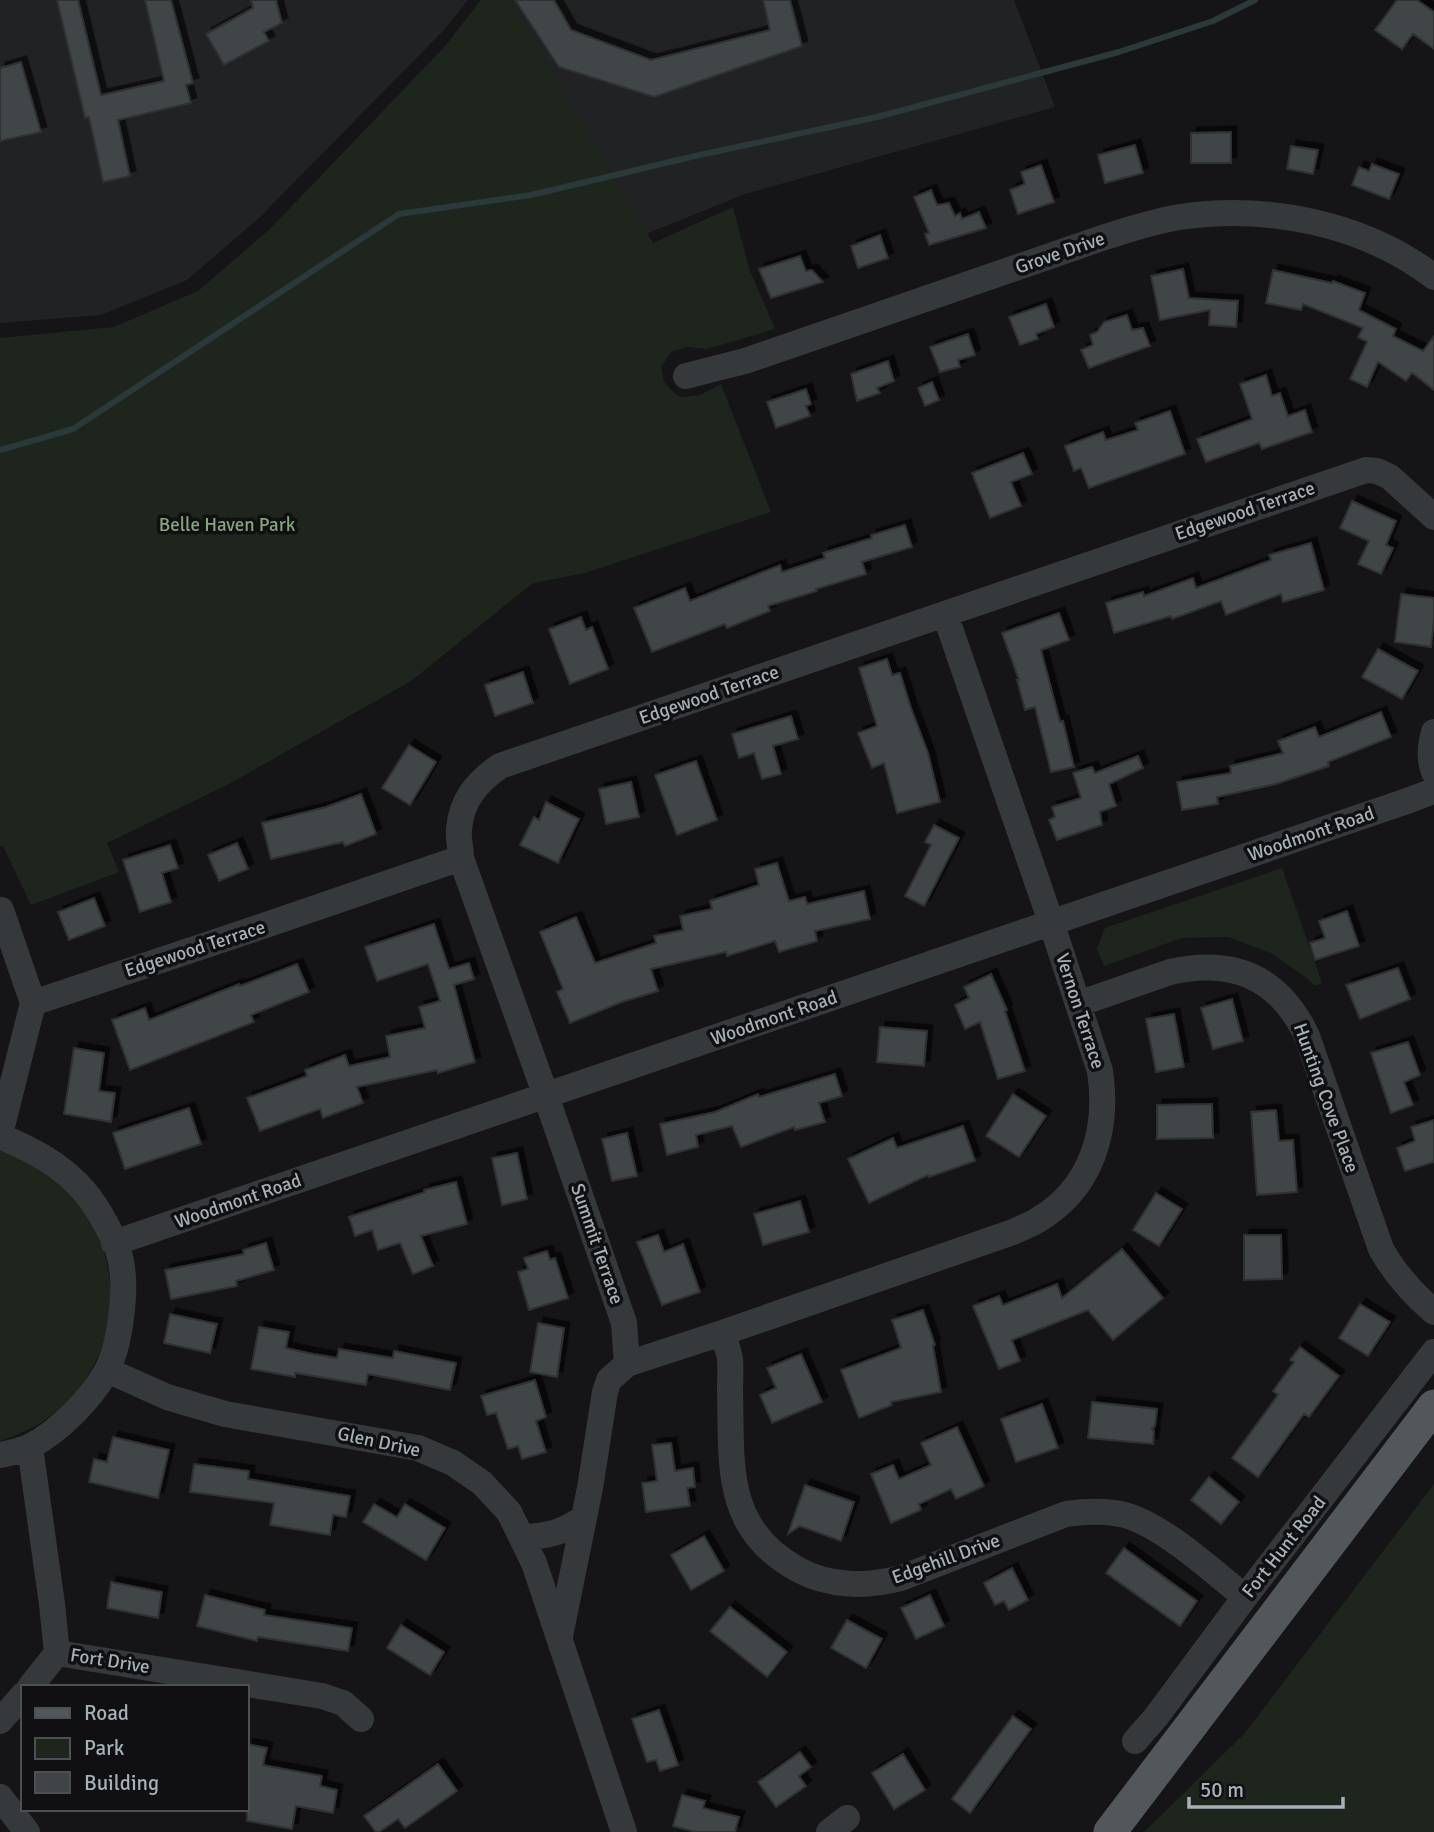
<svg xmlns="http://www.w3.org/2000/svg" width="1434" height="1832" font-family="Signika,sans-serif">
<defs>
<filter id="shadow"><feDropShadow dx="5.5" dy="-5.5" stdDeviation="0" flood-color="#0009"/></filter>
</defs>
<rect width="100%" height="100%" fill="#151517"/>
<path fill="#212224" d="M0 0H468L443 31 259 218 187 280 101 315 0 323Z
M506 0H1014L1055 107 745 194 641 236Z"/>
<path fill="#1e251d" d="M481 0H510L653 243 733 207 749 268 775 329 707 349 687 347 671 352 661 367 664 382 675 394 681 397 700 395 721 384 771 512 585 573 533 583 411 681 229 784 107 843 119 872 31 905 3 846 0 847V338L114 327 198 291 270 229 445 46Z
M1282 868 1322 983 1315 986 1308 979 1271 953 1228 937 1182 938 1104 966 1097 949 1105 928Z
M0 1149C13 1155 25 1162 38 1168 44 1171 51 1174 57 1178 65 1184 71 1195 77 1202 125 1260 121 1347 68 1401 50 1420 25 1433 0 1441Z
M1434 1484V1832H1144L1245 1733Z"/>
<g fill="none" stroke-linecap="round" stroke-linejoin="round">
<path stroke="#2b393b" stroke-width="6" d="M0 450 73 429 399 214 531 195 695 156 877 117 1119 52 1213 21 1255 0"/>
</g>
<path fill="#414447" stroke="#2f3033" stroke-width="2" filter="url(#shadow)" d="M57 0H78L101 95 164 81 145 0H171L193 83 186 85 191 103 118 120 130 176 103 182 89 117 85 118Z
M251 0H276L282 23 264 32 269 41 224 65 206 34 253 8Z
M515 0H554L571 30 651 60 770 30 763 0H790L802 46 654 97 559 67Z
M1397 0H1417L1434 12V49L1413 34 1402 49 1375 30Z
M21 62 41 132 0 141V68Z
M1231 132V163H1191V133Z
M1135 145 1143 173 1105 183 1098 155Z
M1291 146 1318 150 1313 174 1287 169Z
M1372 164 1399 174 1389 199 1352 185 1359 167 1369 171Z
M1041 165 1054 202 1018 214 1010 190 1025 184 1021 172Z
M931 190 937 205 949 203 955 216 960 213 962 219 979 212 986 228 929 245 925 234 929 233 914 197Z
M880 235 888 258 858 268 851 246Z
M800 256 806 271 812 270 823 282 771 298 759 269Z
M1183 269 1189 298 1238 301 1236 327 1209 325 1210 310 1160 320 1151 276Z
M1273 270 1332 283 1333 281 1365 293 1359 310 1396 329 1393 336 1423 351 1434 336V390L1412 373 1406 381 1378 362 1367 387 1350 379 1367 342 1358 337 1363 328 1303 304 1301 310 1266 303Z
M1046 304 1054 327 1036 334 1038 339 1020 345 1009 317Z
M1127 315 1132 330 1143 328 1150 346 1089 368 1081 350 1093 345 1090 335 1097 332 1104 322Z
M968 334 975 355 958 360 960 367 940 372 930 347Z
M888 361 894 381 877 388 880 393 857 401 851 374Z
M1266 375 1272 396 1280 393 1288 416 1305 410 1312 432 1262 449 1259 443 1206 462 1197 439 1252 419 1240 384Z
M932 382 939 400 925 406 918 388Z
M806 389 811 404 806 406 810 416 776 428 767 402Z
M1170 411 1185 454 1089 488 1081 468 1074 471 1065 446 1103 432 1106 440 1138 430 1135 423Z
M1023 453 1032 474 1011 482 1021 506 990 518 972 473Z
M1352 501 1396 521 1386 545 1393 548 1381 574 1358 564 1369 541 1340 528Z
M905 525 912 547 862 562 866 574 816 589 817 591 768 606 770 611 727 628 725 624 652 652 634 608 685 588 690 601 780 565 782 572 825 558 823 553 872 538 871 535Z
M1311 543 1324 590 1283 602 1281 594 1226 615 1221 601 1172 619 1171 616 1114 633 1106 603 1143 592 1144 596 1193 578 1196 588 1271 560 1269 555Z
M1401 594 1434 598V620L1431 647 1395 642Z
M1059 613 1069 640 1041 650 1060 722 1063 721 1074 767 1051 772 1035 707 1025 710 1017 680H1019L1002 633Z
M581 617 586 630 592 627 608 669 570 684 549 629Z
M1378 649 1418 671 1402 699 1362 677Z
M887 659 892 675 900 673 911 708 928 753 940 802 897 813 884 763 872 768 858 733 877 726 859 668Z
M523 672 533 703 495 716 485 685Z
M1381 712 1391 737 1328 762 1329 766 1276 784 1217 797 1218 804 1182 810 1177 782 1231 773 1230 766 1283 753 1278 741 1315 727 1319 737Z
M791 716 798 739 773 746 781 774 762 779 754 753 739 758 732 734Z
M409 745 436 762 410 805 382 788Z
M1138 756 1143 768 1109 784 1116 806 1100 812 1102 825 1057 840 1049 820 1055 817 1052 807 1081 798 1073 773 1092 767 1095 773Z
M696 761 717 820 677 835 655 775Z
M631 782 639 817 606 824 599 789Z
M361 794 376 834 345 846 343 842 271 859 262 823 326 807Z
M546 802 579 819 558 863 520 845 534 817 539 820Z
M934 825 959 838 924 906 905 896 931 845 925 842Z
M237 843 248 869 219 881 208 855Z
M170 845 178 868 162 873 171 902 140 912 123 860Z
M777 863 789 901 805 897 807 904 864 891 870 919 815 931 817 941 779 952 775 941 727 956 726 952 651 969 658 991 622 1002 570 1023 557 992 563 989 540 932 576 917 595 963 656 943 654 936 683 930 680 916 712 909 710 901 759 885 755 869Z
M94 898 105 926 69 940 58 912Z
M1347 911 1359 946 1315 960 1310 943 1325 938 1319 921Z
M434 924 449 969 469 963 474 979 454 985 475 1062 438 1073 437 1070 357 1087 363 1103 323 1118 320 1109 260 1131 247 1098 307 1076 305 1070 345 1055 349 1066 390 1057 386 1036 425 1028 419 1007 440 1001 428 964 377 981 365 947Z
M297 964 309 992 251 1015 254 1022 130 1070 112 1020 145 1008 149 1020 239 984 240 986Z
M1398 968 1410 999 1360 1019 1346 985Z
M991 974 1007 1010 1005 1011 1025 1071 998 1079 980 1022 965 1029 955 1005 969 998 964 987Z
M1232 999 1243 1041 1213 1049 1201 1008Z
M1174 1014 1184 1067 1156 1072 1146 1019Z
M880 1027 927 1031 924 1066 877 1062Z
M1408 1042 1420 1075 1404 1082 1413 1105 1391 1113 1371 1053Z
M74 1048 104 1053 99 1091 115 1093 111 1122 64 1114Z
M835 1074 842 1096 819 1103 825 1122 795 1130 794 1127 741 1147 732 1126 696 1135 698 1147 667 1155 660 1124 715 1112 758 1094 759 1097Z
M1013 1094 1046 1116 1019 1157 986 1136Z
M1212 1104 1213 1138 1157 1139V1105Z
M189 1108 201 1144 125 1169 113 1133Z
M1276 1110 1279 1141 1293 1140 1297 1192 1257 1195 1251 1112Z
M1434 1120V1162L1405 1171 1397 1148 1415 1141 1411 1127Z
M963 1126 975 1161 929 1177 928 1175 869 1203 848 1159 893 1138 897 1148Z
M627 1133 637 1176 612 1181 602 1139Z
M517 1153 527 1199 502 1205 492 1158Z
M456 1182 467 1224 421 1236 433 1266 413 1274 400 1243 378 1250 372 1230 355 1236 349 1217 425 1192 424 1190Z
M1156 1193 1182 1209 1159 1246 1133 1230Z
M800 1201 809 1232 763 1245 754 1214Z
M658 1235 664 1252 683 1244 700 1292 662 1305 637 1242Z
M1244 1235H1281L1282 1279 1244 1280Z
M266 1243 274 1270 236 1281 237 1286 171 1299 165 1270 244 1254 243 1250Z
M1122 1249 1163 1298 1113 1340 1088 1310 1012 1340 1020 1361 999 1369 973 1306 999 1296 1003 1305 1057 1284 1062 1298Z
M547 1251 550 1260 555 1258 568 1298 529 1310 518 1272 528 1269 524 1258Z
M1360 1304 1390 1322 1368 1356 1339 1338Z
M923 1310 935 1345 933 1346 941 1392 891 1402 892 1405 859 1418 841 1370 901 1348 892 1320Z
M170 1314 217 1324 210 1353 164 1343Z
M538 1323 564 1328 557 1377 530 1372Z
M259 1327 289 1332 286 1348 308 1353 337 1358 339 1349 393 1358 394 1351 456 1363 450 1390 368 1374 366 1385 295 1373V1377L251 1369Z
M1300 1347 1339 1376 1309 1417 1304 1414 1258 1477 1232 1458 1278 1395 1273 1391 1294 1362 1290 1360Z
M801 1354 822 1402 772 1423 760 1395 776 1388 767 1368Z
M535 1380 546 1417 536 1421 546 1452 522 1459 518 1446 508 1449 496 1413 487 1415 481 1396Z
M1092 1402 1157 1409 1155 1426 1152 1429 1154 1431 1153 1444 1088 1438Z
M1042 1404 1058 1448 1016 1462 1001 1419Z
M957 1427 984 1486 956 1499 951 1489 919 1504 921 1510 891 1523 871 1474 893 1465 899 1479 931 1465 921 1443Z
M113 1437 169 1450 158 1498 89 1482 94 1459 107 1462Z
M671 1443 675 1471 693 1468 695 1487 687 1488 690 1506 646 1512 642 1483 657 1481 652 1445Z
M194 1464 249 1471 248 1479 350 1496 346 1517 333 1515 330 1535 270 1525 274 1503 190 1492Z
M1209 1477 1239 1502 1221 1524 1191 1500Z
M805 1485 854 1502 841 1541 800 1526 788 1534Z
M374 1504 397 1517 405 1504 445 1528 426 1560 363 1522Z
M704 1536 724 1571 691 1590 671 1555Z
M1124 1548 1197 1601 1180 1626 1106 1573Z
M1012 1568 1028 1600 1009 1610 1004 1601 995 1605 984 1583Z
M111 1582 162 1592 158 1618 107 1608Z
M205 1595 265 1610 264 1615 352 1628 348 1651 258 1637 257 1641 197 1626Z
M930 1595 944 1626 916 1639 901 1608Z
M730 1607 787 1652 767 1677 710 1631Z
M847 1620 882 1639 866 1668 831 1648Z
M401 1625 444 1652 430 1675 387 1648Z
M659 1710 678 1765 660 1771 656 1760 647 1762 632 1719Z
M1013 1716 1031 1729 970 1813 952 1799Z
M247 1744 267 1748 263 1765 322 1776 320 1786 337 1790 333 1813 296 1806 292 1829 247 1821Z
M800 1752 811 1767 799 1776 806 1786 776 1807 758 1782Z
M903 1754 925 1790 894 1809 872 1773Z
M438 1764 457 1791 405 1828 398 1819 379 1832H376L364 1816Z
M682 1795 705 1801 703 1808 739 1817 735 1832H695L673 1826Z"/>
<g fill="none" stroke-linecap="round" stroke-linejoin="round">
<path stroke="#36393c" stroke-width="26" d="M686 376 745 361 1102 238C1128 230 1153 221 1180 217 1266 204 1364 223 1434 277
M1434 732C1430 747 1429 758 1434 772
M33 1003 263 926 461 858
M1078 1004 1170 972C1233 958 1279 977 1307 1036L1381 1249C1395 1274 1412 1293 1434 1312
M0 1134 33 1003 1 910
M0 1136C32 1150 61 1164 84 1191 97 1206 118 1242 121 1262 127 1290 120 1347 106 1372 90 1400 59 1431 31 1446 22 1451 10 1453 0 1455
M114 1243 1407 801 1434 791
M722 1333C725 1342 729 1351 730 1359 731 1370 730 1381 730 1391 732 1464 723 1528 797 1569 829 1587 867 1587 901 1578L1066 1514C1086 1511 1105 1510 1125 1515 1164 1526 1212 1571 1245 1597
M627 1364 624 1323 546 1096 461 858C461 849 458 839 459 830 461 800 477 782 500 766L1366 470 1377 471 1390 477 1434 517
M107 1370 167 1397 225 1414 418 1448 453 1463 482 1483 509 1512 534 1563 624 1832
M30 1447 52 1604 57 1653
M523 1537C549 1536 561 1533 584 1518
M560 1636 590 1488 605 1392 609 1380 627 1364 722 1333 1013 1232C1021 1228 1030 1225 1038 1220 1092 1188 1109 1130 1100 1071L1051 922 945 614
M57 1653 322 1696 343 1703 361 1719
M30 1687 57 1653
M0 1721 23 1695
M1135 1741 1156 1717 1245 1597 1434 1352
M0 1797 27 1832
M829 1832 847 1818"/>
<path stroke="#52575b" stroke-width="33" d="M1110 1832 1434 1406"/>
</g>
<g text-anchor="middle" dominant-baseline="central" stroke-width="7" stroke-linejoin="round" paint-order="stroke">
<g font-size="19" fill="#a6b1b7" stroke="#101012">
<text transform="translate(1060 253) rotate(-19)">Grove Drive</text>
<text transform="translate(1245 511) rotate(-19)">Edgewood Terrace</text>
<text transform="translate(709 695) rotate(-19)">Edgewood Terrace</text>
<text transform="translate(1311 834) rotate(-19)">Woodmont Road</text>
<text transform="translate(195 949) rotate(-18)">Edgewood Terrace</text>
<text transform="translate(1080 1011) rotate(72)">Vernon Terrace</text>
<text transform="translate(774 1018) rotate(-19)">Woodmont Road</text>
<text transform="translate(1326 1098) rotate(70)">Hunting Cove Place</text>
<text transform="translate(238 1201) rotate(-19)">Woodmont Road</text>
<text transform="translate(597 1244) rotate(71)">Summit Terrace</text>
<text transform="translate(379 1442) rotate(12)">Glen Drive</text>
<text transform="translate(1284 1547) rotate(-52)">Fort Hunt Road</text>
<text transform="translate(946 1559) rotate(-20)">Edgehill Drive</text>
<text transform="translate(110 1661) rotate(9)">Fort Drive</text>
</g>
<g font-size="19" fill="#87a37d" stroke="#101012">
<text x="227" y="525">Belle Haven Park</text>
</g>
</g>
<rect x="21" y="1685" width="228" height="126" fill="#101012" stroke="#4c5054" stroke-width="2"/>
<rect x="35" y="1708" width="35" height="10" fill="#52575b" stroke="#4c5054" stroke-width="2"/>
<text x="84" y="1720" font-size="21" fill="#a6b1b7">Road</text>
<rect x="35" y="1738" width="35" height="21" fill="#1e251d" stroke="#4c5054" stroke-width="2"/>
<text x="84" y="1755" font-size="21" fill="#a6b1b7">Park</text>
<rect x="35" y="1772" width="35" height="21" fill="#414447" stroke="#4c5054" stroke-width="2"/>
<text x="84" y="1790" font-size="21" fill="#a6b1b7">Building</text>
<path d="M1189 1797v10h154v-10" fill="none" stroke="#a6b1b7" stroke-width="3.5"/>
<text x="1200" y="1797" font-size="21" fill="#a6b1b7" stroke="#101012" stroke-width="5" paint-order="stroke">50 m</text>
</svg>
